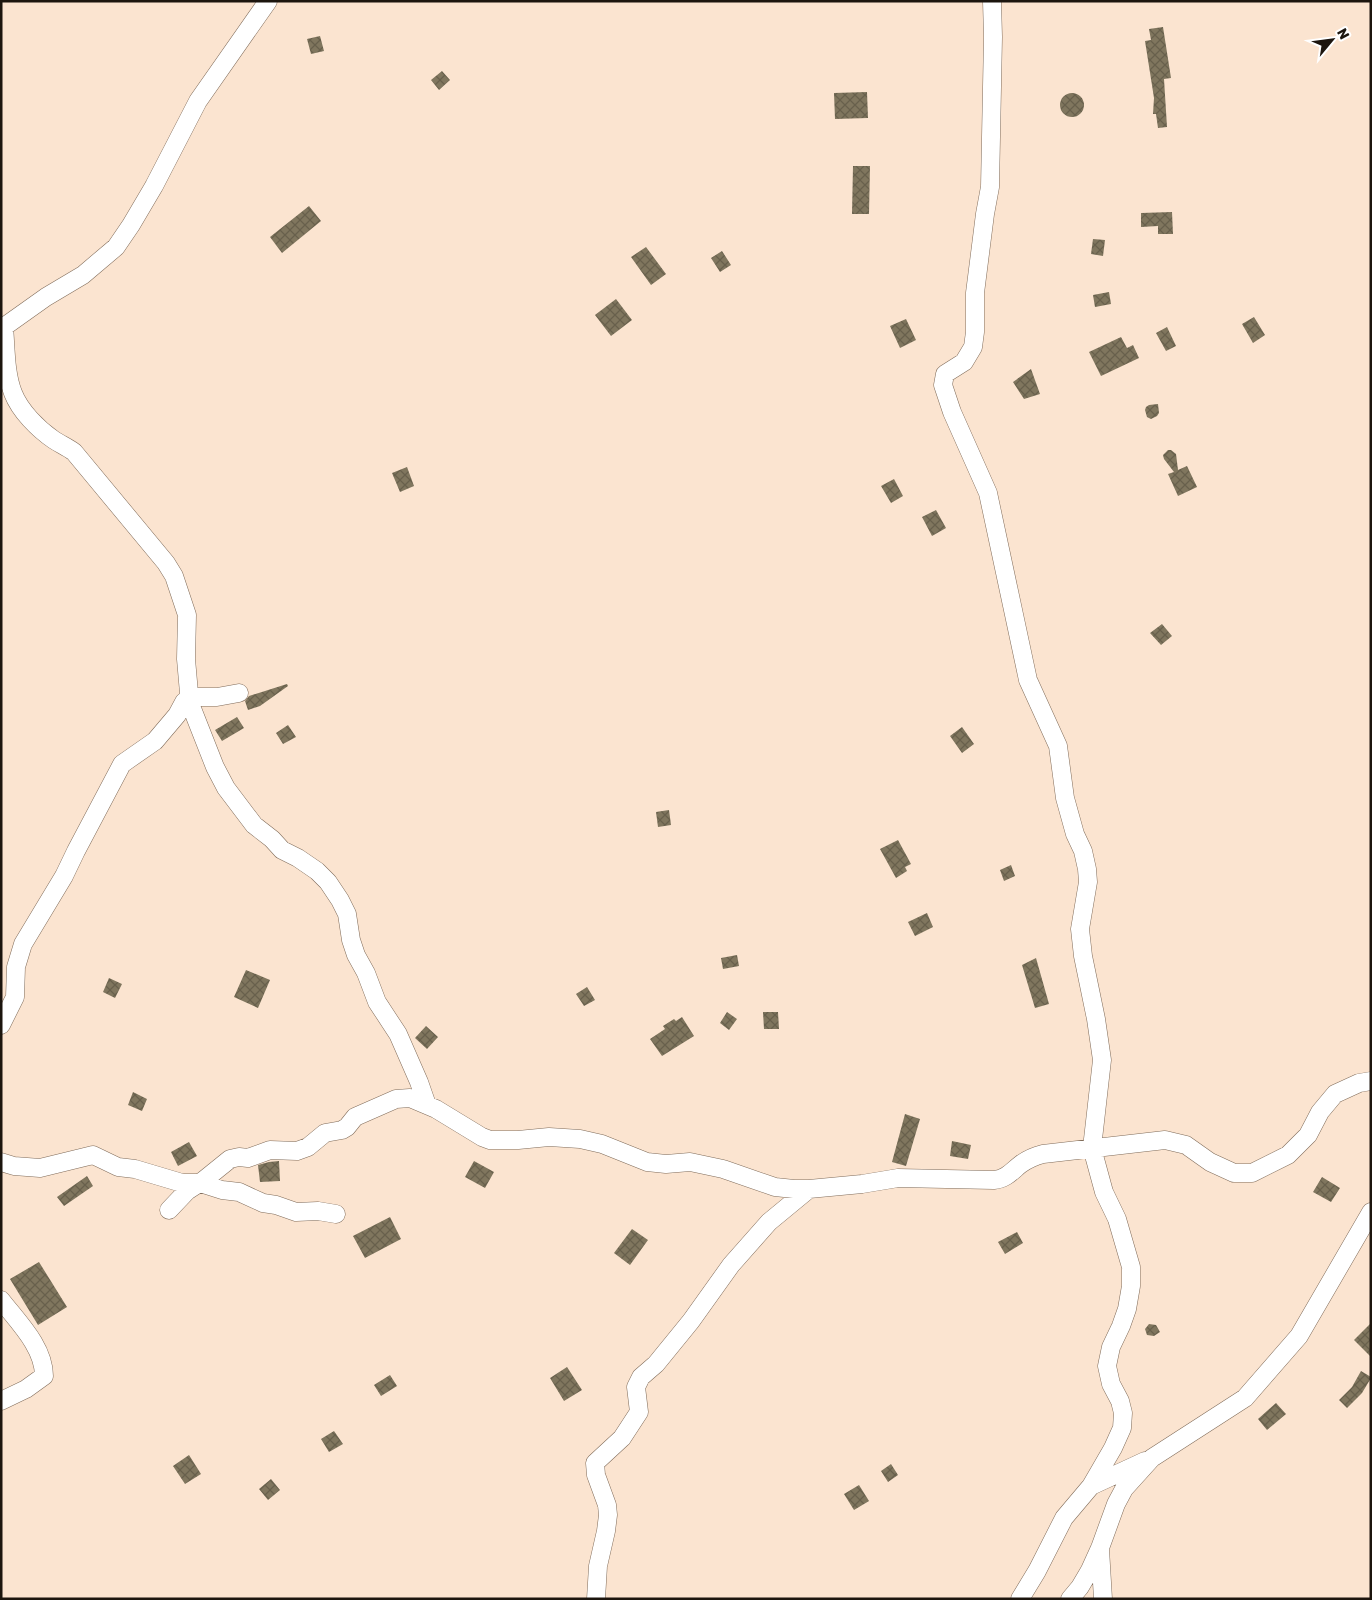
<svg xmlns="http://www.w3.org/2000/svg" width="1372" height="1600" font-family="Rubik,sans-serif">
<defs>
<pattern id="building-cross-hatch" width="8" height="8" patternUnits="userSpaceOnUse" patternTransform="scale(1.25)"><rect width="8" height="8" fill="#80765e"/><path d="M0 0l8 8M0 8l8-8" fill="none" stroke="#68604c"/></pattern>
</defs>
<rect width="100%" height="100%" fill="#fbe4d0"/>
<path fill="url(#building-cross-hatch)" d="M1163 27 1171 78 1164 79 1167 127 1158 128 1156 114H1153L1154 98 1145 41 1151 40 1149 29Z
M320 36 324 51 311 54 307 39Z
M442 71 450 80 439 90 431 80Z
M867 92 868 118 835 119 834 93Z
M1060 105a12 12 0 1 1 24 0a12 12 0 1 1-24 0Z
M853 166H870L869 214H852Z
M309 206 321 221 282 253 270 237Z
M1172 212 1173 234H1158V226L1141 227V213Z
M1093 239 1105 240 1103 256 1091 254Z
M646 247 666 274 651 285 631 257Z
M722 251 731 265 720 272 711 258Z
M1109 292 1111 304 1095 307 1093 295Z
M616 299 632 320 611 336 595 315Z
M1254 317 1265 335 1253 343 1242 324Z
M906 319 916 340 900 348 890 326Z
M1167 327 1176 346 1166 351 1156 333Z
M1121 337 1127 348 1133 345 1139 358 1101 376 1089 352Z
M1031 369 1040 394 1024 399 1013 382Z
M1158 404 1159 413 1157 416 1151 419 1147 417 1145 410 1146 407 1149 405Z
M1168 450H1171L1176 454 1178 470 1187 466 1197 487 1178 496 1168 474 1174 472 1164 459 1163 455Z
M407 467 414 486 400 492 392 473Z
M894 479 903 496 891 503 881 486Z
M936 510 946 528 932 536 922 517Z
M1162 624 1172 636 1161 645 1150 633Z
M287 684 288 686 260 706 248 710 245 701 249 696Z
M237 717 244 728 222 741 215 730Z
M288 725 296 737 283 744 276 733Z
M962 727 974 744 962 753 950 736Z
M669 810 671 825 658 827 656 812Z
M898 840 911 864 905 867 907 871 896 878 880 849Z
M1011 865 1015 876 1004 881 1000 870Z
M927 913 933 927 915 936 908 922Z
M737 955 739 966 723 969 721 958Z
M1036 958 1049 1004 1035 1008 1022 965Z
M246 970 270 980 258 1008 234 997Z
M109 978 122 984 115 998 103 992Z
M587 987 595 1000 584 1006 576 994Z
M727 1012 737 1019 729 1030 720 1023Z
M763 1012H778L779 1029H764Z
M682 1017 694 1036 662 1056 650 1039 665 1029 663 1026 674 1019 676 1021Z
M426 1026 438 1037 427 1049 415 1038Z
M133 1092 147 1099 142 1111 128 1105Z
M905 1114 920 1119 906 1166 892 1162Z
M952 1141 971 1145 968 1159 950 1156Z
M189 1142 197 1156 178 1166 171 1152Z
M279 1161 280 1181 260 1182 258 1165 269 1162Z
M474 1161 494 1172 485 1188 465 1177Z
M87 1176 93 1186 64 1206 57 1197Z
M1322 1177 1340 1188 1331 1202 1313 1192Z
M390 1217 401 1239 365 1258 353 1236Z
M632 1229 648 1240 630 1265 614 1253Z
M1017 1232 1023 1243 1005 1254 998 1242Z
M39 1262 67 1307 38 1325 10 1279Z
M1371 1323V1357L1354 1340Z
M1149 1324 1156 1325 1160 1332 1154 1336 1147 1335 1145 1329Z
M567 1367 582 1390 564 1401 550 1378Z
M1361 1371 1371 1377V1378L1362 1393 1347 1408 1339 1400 1352 1387Z
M390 1375 397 1386 381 1396 374 1385Z
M1276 1403 1286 1414 1267 1430 1258 1419Z
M334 1431 343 1444 329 1452 321 1439Z
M189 1455 201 1474 185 1484 173 1466Z
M891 1464 898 1475 888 1482 881 1471Z
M271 1479 280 1490 268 1500 259 1489Z
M859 1485 869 1501 854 1510 844 1494Z"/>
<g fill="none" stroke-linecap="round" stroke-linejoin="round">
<defs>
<path id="minor" d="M992 1 993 37 990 187 985 214 975 293V332L973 347 964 362 945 374 943 385 952 412 988 493 1028 680 1058 746 1065 798 1075 834 1083 851 1087 869 1088 882 1080 929 1083 956 1096 1019 1102 1060 1092 1148 1104 1192 1117 1219 1131 1267V1286L1127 1309 1121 1326 1111 1347 1107 1366 1111 1384 1120 1401 1123 1413 1122 1428 1113 1448 1091 1486 1064 1518 1037 1571 1020 1599
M4 327C6 348 5 372 13 393 20 411 38 429 54 440 60 444 67 447 74 452L166 563 174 576 187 615 186 659 189 693 191 706 215 767 226 788 254 825 272 839 282 850 298 858 317 871 328 882 340 900 347 914 351 940 356 955 366 973 377 1002 398 1034 419 1082 427 1105
M1 329 46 297 83 275 116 247 131 225 154 186 198 101 268 1
M1 1025 15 997 16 967 23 944 64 876 76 851 122 764 155 741 177 715 184 702 190 697H217L239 693
M1 1162 14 1166 40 1168 93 1155 118 1167 135 1169 182 1183H200L222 1190 239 1192 263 1203 276 1205 296 1212 318 1211 336 1214
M169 1210 187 1191 204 1180 230 1159 239 1157 248 1158 270 1150 297 1151 308 1147 325 1133 342 1130 347 1127 355 1117 396 1099 410 1098 436 1109 482 1137 490 1140H518L549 1137 580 1139 602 1144 647 1162 666 1164 690 1162 723 1169 775 1187 794 1189H809L862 1184 898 1178 994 1180C1006 1179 1012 1171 1021 1164 1028 1159 1035 1156 1043 1154L1165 1140 1186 1145 1210 1162 1234 1173H1252L1288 1155 1308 1135 1320 1112 1335 1094 1359 1083 1371 1081
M1 1300C18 1322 44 1347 44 1376L26 1389 1 1401
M1091 1486 1145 1461
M1100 1549 1103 1599
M596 1599 598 1566 606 1531 608 1515 607 1505 596 1475 595 1463 622 1438 639 1412 636 1387 641 1377 656 1364 691 1321 731 1265 769 1222 809 1189
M1070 1599 1080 1587 1090 1570 1100 1548 1116 1504 1124 1489 1152 1458 1245 1398 1299 1336 1371 1212"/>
</defs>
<use href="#minor" stroke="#806c5a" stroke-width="19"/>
<use href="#minor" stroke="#fff" stroke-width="18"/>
</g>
<rect width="1372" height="1600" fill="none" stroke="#1c150e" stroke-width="5"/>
<g transform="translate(1332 40) rotate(61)" stroke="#ffffff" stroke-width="4" paint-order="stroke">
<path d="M0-4L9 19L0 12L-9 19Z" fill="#1c150e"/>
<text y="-8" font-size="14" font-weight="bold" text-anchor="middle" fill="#1c150e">N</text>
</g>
</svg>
